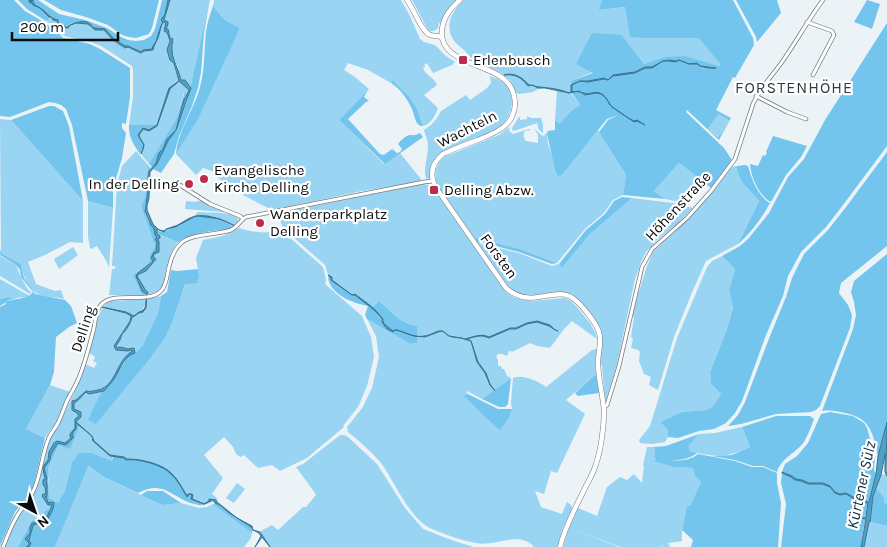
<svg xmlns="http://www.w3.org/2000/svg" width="887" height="547" font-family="Karla,sans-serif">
<rect width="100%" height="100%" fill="#ebf3f7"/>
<path fill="#99d4f3" d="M170 0H210L191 88 185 80H181C180 76 179 72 178 67 173 55 169 55 173 39L170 38V34L166 29 168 24 164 20Z
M214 0H401L410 16 420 39 424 42 435 45 446 56 455 62 452 65 433 73 427 63 424 65 425 67 423 68C426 76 434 77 437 85L424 95 438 108C435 116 431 124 423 126L418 111 392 81 391 83 368 70 348 63 344 70 355 77 369 89 339 120 384 164 400 153 421 179 419 182 362 191 272 210 241 194 214 175 215 172 203 168 196 175 176 154 185 138 240 28 225 20 213 6Z
M412 0H459L442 24 439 23 438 28 434 31H430L427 28Z
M464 0H602L600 10 625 7 643 38H700L720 64 719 66 664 57 644 64 622 35 593 72 571 81V93L580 105 571 111 560 125 555 120 557 90 545 87 538 89 533 92 519 94 516 93 510 80 504 75C514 73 522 78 528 86H534L529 85C522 77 514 72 504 75 495 68 484 67 475 61 471 58 467 53 464 50 461 47 457 45 455 42 443 27 452 10 464 0Z
M52 18C54 21 58 22 62 25L74 24 76 23 89 24 91 28 104 30 113 40 125 48 128 47 141 53C145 51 150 49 153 47 160 41 159 29 163 22L167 23 164 30 167 31 170 41 168 50 174 63 179 81 189 90 187 95 184 93 175 121 149 164 141 154 144 147 139 135 143 129 156 125H129L133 97V70L132 66 101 46 91 42 64 36 60 31 46 21Z
M490 76C494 78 498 78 501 81 519 95 513 118 496 130L442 153 430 178 426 179C423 168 428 157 428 146 428 140 425 135 424 130L431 125 437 118 441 111 466 95 470 100 487 88 491 83Z
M718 113 729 119 722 133 719 137 708 129Z
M527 116 531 118H541L543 125V133L539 130 537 123 514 131 512 130V128L519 117H520V120L527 119Z
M0 119 11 120 83 201V243L70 242 45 255 28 262 36 284 55 291 61 290 64 299C57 297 41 297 36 293 27 288 23 274 21 264L1 253Z
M510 127 509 131 513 134 529 129 531 130 525 131C523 135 523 137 526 141L538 143V135L534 128 541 135 544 136 548 131C544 143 556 164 562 175L598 130 626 175 623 195 613 200 604 213 585 229 557 263 520 249 478 239 481 244 519 253 552 266 559 264 562 268 590 234 632 198 673 203 693 208 678 223 657 240 646 252 641 262 635 279 617 364 606 400H605L602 366 600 362V332L574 297 523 296 510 290 439 190 440 189C433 178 434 166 444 157L499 135Z
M136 151 148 165 145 197 141 206 155 246 150 255 149 263 133 275 142 295H109L112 269H115V266H112L117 184 122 166Z
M679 163 704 183 685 203 665 199 654 191Z
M732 167H736L741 181 759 201 738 244 706 261 693 290 674 337 658 390 649 385 651 377 644 374 639 361 640 352 638 350 631 348 633 338 631 337 634 317 632 314 647 266 653 252 675 232 711 193Z
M424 184 432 186 506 292 515 298 532 301 564 298 571 301 576 306 590 323 595 332 597 339 572 321 564 329 550 348 537 346 530 343 512 352 511 351H509L507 356 502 354H498L496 357 498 360V366H501L502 369H504L507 376 511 378 482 399 467 391 466 392 468 394 465 396 485 415 490 422 512 409 511 403 513 378C523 374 537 381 546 387L592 350 597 349 595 361 596 374 566 400 585 414 557 473 551 471 544 494 535 491 541 507 562 514 567 502C570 504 572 505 572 509L563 528 557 547H534C520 530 494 547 476 543 461 540 446 535 432 529 410 520 395 482 381 463 372 452 359 441 348 432L347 427 363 407 366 400 372 388 379 357 376 336 367 319 410 344 417 343V326C397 322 394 313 379 301L372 308 368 303 355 294 352 295 332 280V277L328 275 325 265 292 236 283 227 280 221 284 212Z
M201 200 224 211V212L185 209 186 201 195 202Z
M88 201 113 208 109 268 107 262 97 246 91 249 90 248 88 237Z
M198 212C211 213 228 211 238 218V222L235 226C223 219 208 214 194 216Z
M239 228C251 232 269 235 280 229L323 267 326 280 325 284 362 316 371 337 374 357 367 386 358 407 343 426 344 427 307 458 280 471 272 465 258 468 244 455 241 457 236 454 233 447 224 437 204 455 223 478 212 494 218 499 216 500H214L204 504 191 498 188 495 187 496 180 484 168 470 148 461 132 458 127 459 112 456V461L92 453H79L72 462 65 490 58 503 49 498V478L44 471 46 495 52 504 50 511 48 509 31 522 18 547H4L18 517 34 494 38 485 49 440 58 426 79 383 85 364 94 368 97 363 93 361 95 357 89 353C94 337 95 308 111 301L147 299 142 311 134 316 131 315 130 320 114 346 116 350 128 351 133 350V352C131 353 128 354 126 356 116 366 114 386 98 390 93 391 90 392 86 391L76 400 72 401V410L77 413 80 417V412L74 409V403C79 401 82 395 86 392L89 393 101 392 89 420 135 375 152 356 165 338 173 321 185 284 199 276 196 258 203 240C218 237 227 236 239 228Z
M158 235 178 242C168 254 166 269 163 285 159 291 155 294 147 294L137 276 139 274 146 271 155 260 153 257C156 251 155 242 160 236Z
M73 247 78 255 59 269 54 259Z
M0 256 16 265 21 277 27 288 31 292 30 294 0 276Z
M722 256 735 269 729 290 733 306 727 329 710 372 711 384 721 394 714 405 707 410 682 412 662 421 661 423 668 430V437L665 442 652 444 640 443 639 440 650 426 677 338 707 267 712 261Z
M0 279 28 295 15 298 8 297 0 299Z
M161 296 158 313 143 345 135 353 133 348 128 350 120 347 117 348 116 346 120 340 122 334C128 330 130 322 132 316 137 316 139 313 143 312L146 308 147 299Z
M50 385 70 392 55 424 45 438 26 429Z
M742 427 750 447C730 456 720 458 698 453H697L690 451 687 446 699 434 715 433Z
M340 435H344L348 437 377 464 405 508 423 529 454 541 474 547H270L260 532 261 531 272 525 278 530 303 507H306L316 495 315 493 296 467 303 464Z
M647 447H653L655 449 654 457 657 458 656 462 673 467 693 468 695 476 701 482 690 506H687L682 530V541L668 543 670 547H662L663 544 661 547H621L569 528 578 508 597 516 607 487 620 477 627 480 634 474 642 483 644 465H643Z
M87 466 104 477 162 505 181 503 199 508 207 507 215 503V506L252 533 251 536V538L244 547H55Z
M885 474 887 476V504H884V497L876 488 881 475Z
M237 483 245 489 234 503 226 498Z
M869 522 887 526V547H864Z
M569 528 619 547H563Z"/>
<path fill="#74c5ee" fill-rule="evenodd" d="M0 0H14L25 11 42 21 59 33 63 38 90 44 100 49 130 68V97L126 124 122 123V128L126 133 122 158 113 189V208L88 201 72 125 66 109 61 105 55 103 49 102 10 117 0 116Z
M18 0H38L59 14 85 20 107 28 121 37 128 40 136 41 144 40 151 36 155 29 162 0H168L165 14 163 17C163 28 155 39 152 49L143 50 141 52 128 46 125 47 114 39 105 29H95L89 23H75L70 24 66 28 64 25 58 23V20L54 19 52 17 46 21 27 9Z
M44 0H159L152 28 149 34 136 38 129 37 122 35 108 25 86 17 61 10Z
M602 0H733L753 38 754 45 735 78 733 77 716 110 731 118 719 140 687 110 686 112 724 148 732 160 711 188 679 163 654 191 665 199 623 195 626 175 599 132 608 120 618 115 607 119 562 175 558 176 555 169 547 134 548 131 555 130V120L560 124 571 111 580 105 572 93 571 81 593 73 576 64 592 33 622 35 644 64 664 57 685 56 719 66 720 64 699 38H643L630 37 625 7 599 10ZM718 114 729 120 722 133 718 137 708 129Z
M736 0H777L781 13 757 42 756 37Z
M867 0 880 4 872 29 854 22Z
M209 4 204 33 201 72 198 88 192 106 179 136 174 154 161 173 153 169 157 164 168 141 176 130 188 99Z
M213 6 225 20 240 28 198 119 176 154C178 130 194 110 200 87 205 69 204 51 206 32 207 23 210 15 213 6Z
M887 23V146L843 205 826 227 801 252 788 276 783 296 766 335 742 401 735 413 726 423 714 429 699 431 678 438 668 437V430L661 423 662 421 682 412 707 410 714 405 721 394 711 384 710 372 727 329 733 307 729 290 735 269 722 256 740 246 748 239 769 213 788 177 804 159 825 120Z
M392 80 409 97 418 111 423 126C422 126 420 126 419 125 415 122 414 114 412 109 407 99 401 89 391 83Z
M368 90 364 97 369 101 366 102 348 119 380 154 384 155 392 149 397 153 400 152 402 149 398 144C401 140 405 136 410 135 414 135 415 136 420 133L423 137 385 164 339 120Z
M185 92 187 95 184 99 176 130 167 139 163 149 159 153 156 163 152 167 149 164 175 121Z
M49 106H54L63 111 69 126 83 201 11 120Z
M129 125H157L149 130 143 129 138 135 144 145 140 154C134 145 128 136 129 125Z
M773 136 807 146 801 157 786 175 771 202C759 196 751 177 750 164L758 166 763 155 765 156 767 153 766 152Z
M887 152V246L841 283 839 293 848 305 852 315 850 328 820 406 816 410 811 412 776 414 741 424 728 426 738 415 745 402 770 336 786 297 792 278 804 254 828 230 846 207Z
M148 165 150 168C146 178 149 189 147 200 146 204 144 207 145 211 146 217 150 225 155 229V235L158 237 156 252 151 258 153 260 138 273 137 280 142 291 146 294 142 295 133 275 149 263 150 255 155 246 141 206 145 197Z
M744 165 748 166C752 180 758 196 770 203 762 218 751 233 738 244L759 201 741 181 736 167H732Z
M622 197 632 198 590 234 562 268 559 264 586 230 605 214 614 201Z
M198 216 220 219 234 227 230 229C212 231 194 232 178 242L157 234 156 228 158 231 164 232C168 229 193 217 198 216Z
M475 238 520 249 557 263 552 264 519 252 476 241Z
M0 249 1 253 21 264 24 278 35 294 65 300 71 306 77 323 69 327 56 337 54 372 50 385 26 429 45 438 34 484 31 492 15 512 0 546V307L6 304 5 302C12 299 22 299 28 296 22 297 9 299 5 302V303L0 306V299L8 297 15 298 28 295 29 296 33 292 21 277 20 270 16 265 0 255Z
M887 254V422L878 456C873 434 871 418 845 413 837 411 830 410 822 411L853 329 856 315 854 302 851 292 854 281Z
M198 269 199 276 197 283 185 284 173 321 165 338 152 356 96 424 88 420 101 392 104 391 117 375 119 369 124 363 126 358 130 354 136 352 143 345 158 313 161 296 167 292 171 270 177 271Z
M328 275 331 278V280L352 295H355L368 303 370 308H372L379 301C394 313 397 322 417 326V343L410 344 367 319 365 315 368 306C352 303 328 294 328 275Z
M596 374 599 393 578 396 575 393Z
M511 378 508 404 505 407H499L482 399Z
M468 394 498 409H512L508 419 500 430C487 420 476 407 464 396Z
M830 412 853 416 864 423 867 428 875 456 874 470 876 474 869 502 858 501V502L869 503C866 518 862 532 861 547H781L786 504 781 483 782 473 791 477 795 480 801 481 808 484H822L830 487 835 493 840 495 846 494 857 501 855 498 846 493 840 494 835 492 830 486 823 483H809L802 480 796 479 792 476 782 472 785 464 797 456 808 443 821 414Z
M776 416H810L814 419C811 427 808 435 804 442 796 453 781 458 777 472L763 466H753L735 460 712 456 732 455 750 447 742 427Z
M76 423 79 426 70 449 58 445 48 468 49 498 58 503 65 490 72 462 79 453H92L112 461 113 456 124 458 126 460C138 458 163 464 171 473 177 480 182 489 187 497L189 494 192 495 191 498 204 504 211 502 210 500 214 501C209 503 204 506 199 505 174 502 166 478 138 493L104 477 88 466 55 547H29L31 543 29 542C30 536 32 531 33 525 49 520 47 518 54 503H48L44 496 47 497 46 480 47 479 44 468 50 460 51 454 58 442 66 445 74 438 72 436 73 432 76 429Z
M699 434 688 446 690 451 697 453C689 460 678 460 668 460 678 461 690 461 698 454L735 461 752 467H763L777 473V483L781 503 778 547H691L693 540 682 530 687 506H690L701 482 695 476 693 468 673 467 656 462 655 461 656 458 654 457 655 449 653 447 666 446Z
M876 488 884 497V503L887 504V526L870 522 873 496Z
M147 491H163L181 503 162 505 141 495Z
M215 503 220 505 228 512 251 527 253 530 252 533 215 506Z
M48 509 50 511 47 517H46L36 523H32L30 528 29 545 26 547H18L31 522Z"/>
<path fill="#4fa1c8" stroke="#3a7490" d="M29 0H34L29 1 33 2C38 9 33 3 40 8 47 12 49 18 58 20V23L64 25 66 28C71 24 83 19 89 23 95 27 89 27 96 28 99 29 102 28 105 29L114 39 125 46H128L141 52 143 50 152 49C153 45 156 42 157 38 159 32 160 27 163 22L161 20 165 14 168 0H170L164 20 168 22V24L166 29H168L170 38 173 39C169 57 177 63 181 80H185L191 88 176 130 168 141 157 164 150 172 149 198 147 206V210L153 224 159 230 164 231C167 228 173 227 178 225 183 222 190 217 196 216 209 214 224 220 235 226L220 219 198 216 194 217 175 227 166 229 164 232 157 229V234L160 236V238L158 239 159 242V252L154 254 153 257 156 259 146 271 139 274 137 276 146 291 148 292 147 294 146 308 143 312 139 313 133 317H132C131 322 127 330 122 334L120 340 116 346 117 348 120 347 128 349 134 348 135 353C125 356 121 366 117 374 114 380 108 386 104 391L89 394 86 392C82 395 79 401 74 403V409L81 412V417L76 422 92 436 94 441 110 455 124 457 127 459C138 458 163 464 171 473 178 479 182 488 187 496L188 494H192L193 495 192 499 204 504 209 501V499L216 500 217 502 237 518 252 526 253 530 260 532 270 547 262 537 255 547 261 536C258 531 254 532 251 527L228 512 220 505 215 503 213 500H210L211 501 204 504 191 499 192 495 189 494 187 497C182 489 178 480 171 474 163 465 138 458 126 460L124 458 110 456 93 441 92 436 76 423V429L73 432 72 436 74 437 66 445 58 443 51 454 50 460 44 468 47 479 46 480 47 485V497H45L47 499 48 503 52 502 54 503 53 509 48 519H47L43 522 33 525C32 531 30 535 29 541L31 543 29 547H26L29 545V543L25 539 30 533V528L32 523H36L39 520H41L47 517 52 505H48L42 496 43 494H46L45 487 43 485V480L45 479 43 469 44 465 48 460 49 452 54 443 57 441 65 443 71 438 70 437V434L75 428V419L79 416 77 413 72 410V401L76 400 86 391C90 392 93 391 98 390 117 386 116 359 133 351L131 350 128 351 116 350 114 346 130 321 131 316 126 313 102 307 126 312 134 316 139 312 142 311 145 308 147 295 142 291 136 276 138 273 153 261 151 258 154 252H156L157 242 155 239 157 237 155 235 154 229 151 225 145 211 147 198 148 190 147 186 149 171 156 163 159 153 163 149 167 139 176 130 184 99 186 97 189 90 179 81 170 89 157 126 149 131 143 129 139 135C142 146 147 141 141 154L144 145 138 135 143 128 149 130 157 125 169 88 179 81 174 63 170 60 167 50 170 41 167 32H165L164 30 166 23 163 22C160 27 160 33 158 38 156 43 154 45 153 50L144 51 141 53 128 47 125 48 113 40 104 30H95L88 24 76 23 70 25 68 28H66L64 26 58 23 57 21 53 20 51 17H49L40 8 33 5 32 3H30L29 1Z
M669 60 676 61 679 60 689 64 697 63 700 66 716 68H709L700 66 697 64H689L679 60 676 62 669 61H663L652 68H645L635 73 613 76 608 80 604 79 588 82 580 81 572 85V92C578 91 579 92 584 93 589 95 594 91 600 93 605 95 607 100 610 105 614 109 628 118 634 121L637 120 645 125 637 121 634 122 611 106 606 98 601 94 596 93 585 95 579 91 569 93 545 88H538L532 85 528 86C521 77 515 74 504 75 514 72 522 77 529 85 533 85 536 87 540 87 550 88 560 89 569 93L571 92V85L580 81H588L604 78 608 80 613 75 635 72 645 67H652L663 61Z
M328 275 332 277V280L352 295 355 294C365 302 381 311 384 324L393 331 395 330H397C406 333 415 338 424 336 429 336 434 332 439 331 444 330 445 334 449 336 454 338 460 337 465 339 473 337 481 333 489 337L510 328H516L527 323 537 321 550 325 555 330 558 331 555 330 549 326 537 322 527 324 516 329H510L489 338C481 334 474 337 467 339L471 341 478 362 486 373 490 384 495 391 490 385 485 373 477 362 471 341 461 338 449 336 444 332 441 331 425 337 414 336 397 330H395L393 332 387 329 382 322 383 319C374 309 365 303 355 295H352L331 280V278Z
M887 422 886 471 887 476 885 472V454L881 475 873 496 870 522H869L864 547H861L866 519 861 518 860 514 862 518H866L868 503 858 502 854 499 846 494 840 495 835 493 830 487 822 484H808L801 481 795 480 791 477 782 473V472L792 476 796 479 802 480 809 483H823L830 486 835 492 840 494 846 493 855 498 858 501 869 502 876 474 878 456Z"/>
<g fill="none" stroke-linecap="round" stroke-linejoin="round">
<defs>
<path id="minor" d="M807 22 832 31 834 35 813 75
M756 96 787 112 806 119
M180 185 210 204 240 216 243 219
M604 407 607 405 619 366 642 267 652 249 687 218 711 191 735 159 753 104C760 88 772 76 782 62 796 42 808 20 823 0
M3 547C7 537 11 526 17 516 23 506 31 498 35 487 41 472 42 455 48 440 50 434 55 429 58 423 62 415 64 407 68 399 72 391 77 384 80 375 86 360 90 343 94 328 95 321 96 312 100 306 113 289 148 305 161 291 167 285 167 274 169 267 178 227 203 239 231 230 238 227 240 220 246 217L424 182 433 181"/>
<path id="tertiary" d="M407 0C414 9 421 31 430 35 434 36 438 36 442 37
M460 0C451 8 444 16 442 29 437 63 489 63 506 81 512 87 515 96 515 105 514 116 508 125 499 130 493 134 485 137 478 140 466 144 454 149 443 154 431 164 429 176 437 189L506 288C532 311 555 284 574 299 582 305 596 323 599 332 602 343 598 352 598 362 598 379 603 395 604 411 604 427 601 449 596 464 594 472 589 480 585 488 576 507 565 526 560 547"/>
</defs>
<use href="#minor" stroke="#737a7e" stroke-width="4.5"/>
<use href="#tertiary" stroke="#737a7e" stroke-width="5.5"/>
<use href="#minor" stroke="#fff" stroke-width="3"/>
<use href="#tertiary" stroke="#fff" stroke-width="4.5"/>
</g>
<g fill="#bd2c4a" stroke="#fff" stroke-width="2">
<rect x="458" y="55" width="10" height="10" rx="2.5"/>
<circle cx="204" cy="179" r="5"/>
<circle cx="189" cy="184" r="5"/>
<rect x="429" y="185" width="10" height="10" rx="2.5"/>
<circle cx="260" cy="223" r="5"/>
</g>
<g text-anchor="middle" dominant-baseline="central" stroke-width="4.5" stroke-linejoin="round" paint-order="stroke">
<g font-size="15" fill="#090c0d" stroke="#fff" text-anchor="start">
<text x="473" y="60">Erlenbusch</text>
<text x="214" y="170">Evangelische<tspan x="214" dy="17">Kirche Delling</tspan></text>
<text x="179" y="184" text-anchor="end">In der Delling</text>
<text x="444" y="190">Delling Abzw.</text>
<text x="270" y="214">Wanderparkplatz<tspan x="270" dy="17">Delling</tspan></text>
</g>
<g font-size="15" fill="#090c0d" stroke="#fff">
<text transform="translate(467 129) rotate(-27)">Wachteln</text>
<text transform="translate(678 206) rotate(-47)">Höhenstraße</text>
<text transform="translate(499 256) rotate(54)">Forsten</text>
<text transform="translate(83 329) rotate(-72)">Delling</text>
</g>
<g font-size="16" letter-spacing="1" fill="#343b3f" stroke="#fff">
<text x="794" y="87">FORSTENHÖHE</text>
</g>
<g font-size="16" font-style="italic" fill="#093040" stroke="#fff">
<text transform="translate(861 485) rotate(-78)">Kürtener Sülz</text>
</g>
</g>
<g transform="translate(35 512) rotate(140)" stroke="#ffffff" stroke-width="4" paint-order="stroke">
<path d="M0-4L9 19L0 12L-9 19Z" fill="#090c0d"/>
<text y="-8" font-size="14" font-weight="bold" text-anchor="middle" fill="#090c0d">N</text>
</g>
<path d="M12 32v8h106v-8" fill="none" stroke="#090c0d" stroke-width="2.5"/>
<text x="20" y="32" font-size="15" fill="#090c0d" stroke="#ffffff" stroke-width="4" paint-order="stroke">200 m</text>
</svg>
